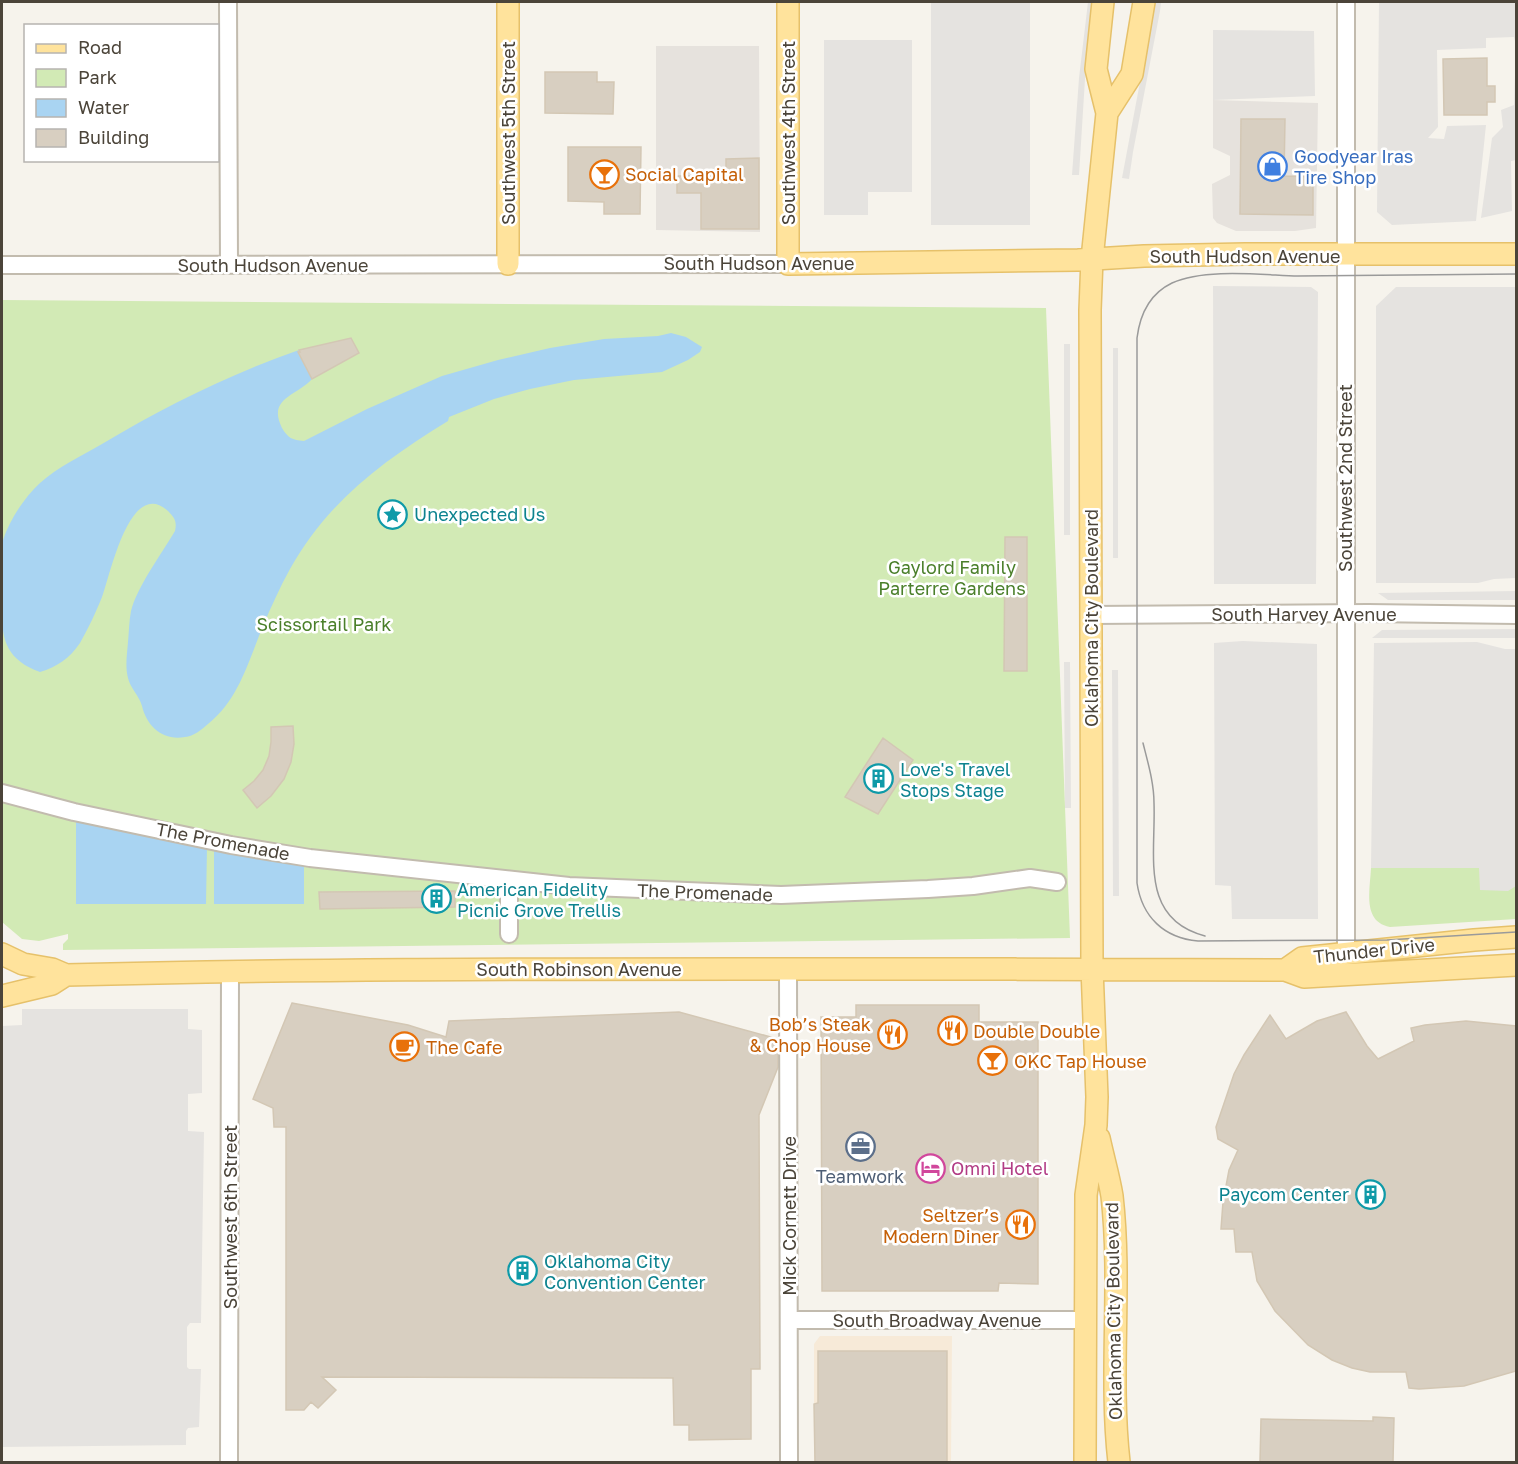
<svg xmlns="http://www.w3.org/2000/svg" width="1518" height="1464" font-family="'Golos Text',sans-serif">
<rect width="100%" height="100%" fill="#f6f3ec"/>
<path fill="#f7ead8" d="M820 1336H952L951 1462H814V1344Z"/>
<path fill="#e6e2dd" d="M656 46H759L760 232 656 230Z
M1213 100 1318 103 1316 228 1295 231H1236L1217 223 1213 218 1212 184 1230 175V156L1213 148Z"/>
<path fill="#d2eab5" d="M2 300 1046 308 1070 938 63 950V944L68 939V934L39 941 22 939 2 922Z
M1371 868H1479L1516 886V919L1390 927C1362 922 1370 890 1371 868Z"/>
<path fill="#e5e3e0" d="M931 2H1030V225H931Z
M1088 2H1094L1085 79 1079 175H1072L1079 78Z
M1155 2H1161L1160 11 1133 152 1129 179 1122 178Z
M1379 2H1516V160L1511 161 1512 211 1481 218 1492 138 1503 127 1501 110 1514 105 1516 45 1514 37 1486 38V48L1437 50 1438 127 1428 138 1444 139 1447 126 1486 125 1476 221 1392 225 1377 212Z
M1213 30 1314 31 1315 96 1213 100Z
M824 40H912V192H868V215H824Z
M1213 286 1311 287 1318 292 1316 584H1214Z
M1396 287H1516V578L1494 579 1478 583H1376V306Z
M1064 344H1070V535H1064Z
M1113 348H1118V558H1113Z
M1516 591V600H1388L1378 593Z
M1516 629V638H1372L1382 630Z
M1243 641 1317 644 1318 919H1232L1231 886 1215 885 1214 643Z
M1477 642 1505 649H1516V886L1508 891 1480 890 1479 868H1371L1374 643Z
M1064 662H1070L1071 808H1065Z
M1112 670H1118L1119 896H1113Z
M22 1009H188V1029L202 1030V1093L188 1094V1131L204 1132 201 1323H190L187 1327V1367L189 1369H201L199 1427 188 1428 186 1431V1445L2 1447V1026L22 1025Z"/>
<path fill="#a9d4f2" d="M671 333 686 337 702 347 700 352 688 360 662 372 574 380 530 389 494 399 449 417 448 421C383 461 328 501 290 569 280 587 271 607 263 626 248 662 239 699 208 724 201 730 194 736 185 737 163 741 147 727 142 706 139 695 130 688 128 678 125 666 127 655 128 642 129 632 129 621 131 611 137 587 162 553 175 531 177 522 175 518 168 511 130 476 110 576 102 597 96 612 88 629 80 643 70 658 57 667 40 672 5 659 1 638 2 604 2 586 0 556 3 540 10 519 24 498 40 483 58 467 81 456 102 444 164 407 230 374 299 350L298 353 312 379C297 396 267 398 282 428 288 438 292 440 304 441L367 409 442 376 498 360 550 348 604 339 658 336Z
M76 817 124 831 207 847 206 904H76Z
M214 846 304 865V904H214Z"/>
<path fill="#d8cfc1" stroke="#d3c7b4" stroke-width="1.5" d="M1487 58V86H1495V102H1487V115H1444L1443 59Z
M545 72H597V82H614L613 114 545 113Z
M1241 119H1285L1284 176 1313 177V215L1240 214Z
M568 147H641L640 214H604V202L568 201Z
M759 158V229H701V193H677V176H726V159Z
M351 338 359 353 312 379 298 352H300L299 350Z
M1005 537H1027V671H1004Z
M293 726 294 744 291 762 284 779 271 796 257 808 243 790 254 781 263 770 269 756 271 742V727Z
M883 738 913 760 878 814 845 797Z
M455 891V907L320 909 319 892Z
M292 1003 408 1025 446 1037 449 1021 679 1012 778 1039V1067L759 1115 760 1369H751V1439L689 1440V1425H674L673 1378 322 1377 336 1390 318 1408 311 1402 304 1410H286V1127H274L273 1108 253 1099Z
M856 1005H979V1022H1038V1284L999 1283 998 1291H822L821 1017H856Z
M1346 1012 1367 1046 1378 1059 1414 1041 1411 1028 1425 1025 1466 1021 1516 1026V1371L1464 1386 1419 1389 1409 1388 1406 1372H1370L1352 1368 1332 1360 1308 1345 1275 1311 1257 1281 1252 1252H1236L1234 1229H1221L1223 1202 1229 1170 1238 1150 1218 1139 1216 1127 1234 1074 1244 1055 1270 1015 1286 1039 1317 1021Z
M818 1351H947V1462H815L814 1404 818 1403Z
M1373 1417 1394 1418 1393 1462H1260L1261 1419 1373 1421Z"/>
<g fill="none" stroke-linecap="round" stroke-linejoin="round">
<defs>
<path id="minor" d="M228 2 229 265
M2 265 788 264
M1091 615 1368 613 1516 615
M2 793 74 812 231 845 310 858 569 886 781 895 928 889 973 886 1030 878 1057 882
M509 880V934
M1346 954V2
M788 969 789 1462
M789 1320H1085
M229 1462 230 971"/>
<path id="major" d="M788 2V264L1078 260 1144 256 1245 254H1516
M1107 113 1132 74 1144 2
M508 264V2
M2 954 23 964 52 969 66 975C293 969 519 969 746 969 926 969 1105 969 1285 970L1302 958 1474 940 1516 937
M1285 970 1304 977 1516 965
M2 996 52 984 66 975
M1099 1138C1103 1157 1109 1177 1112 1196 1122 1284 1109 1374 1119 1462
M1085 1462 1086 1195 1096 1125 1097 1097 1092 968 1090 310 1092 259 1107 113 1096 69 1103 2"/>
</defs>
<use href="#minor" stroke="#c2bbae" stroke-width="20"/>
<use href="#major" stroke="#e6c16a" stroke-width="24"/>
<use href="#minor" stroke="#fff" stroke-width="16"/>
<use href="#major" stroke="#ffe39c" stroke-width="21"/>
<path stroke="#9a9a9a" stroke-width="1.5" d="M1516 274C1444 275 1371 276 1298 276 1262 275 1205 268 1172 283 1149 294 1140 314 1137 338V883C1142 917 1164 938 1198 941L1387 940 1516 932
M1143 743C1148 763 1154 783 1154 803 1156 855 1139 919 1205 936"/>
</g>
<defs>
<symbol id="shop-ring" viewBox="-11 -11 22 22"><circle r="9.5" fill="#fff" stroke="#3f7fe0" stroke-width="1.5"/><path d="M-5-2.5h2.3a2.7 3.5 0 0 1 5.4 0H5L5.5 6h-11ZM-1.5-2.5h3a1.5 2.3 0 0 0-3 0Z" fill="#3f7fe0"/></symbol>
<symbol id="bar-ring" viewBox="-11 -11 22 22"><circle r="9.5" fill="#fff" stroke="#e8710a" stroke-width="1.5"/><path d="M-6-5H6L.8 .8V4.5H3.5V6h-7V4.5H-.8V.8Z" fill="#e8710a"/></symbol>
<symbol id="sight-ring" viewBox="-11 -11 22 22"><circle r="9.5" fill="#fff" stroke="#0f9aa8" stroke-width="1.5"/><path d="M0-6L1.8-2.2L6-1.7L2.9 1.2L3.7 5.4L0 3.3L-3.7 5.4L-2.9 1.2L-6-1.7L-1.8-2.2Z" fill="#0f9aa8"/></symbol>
<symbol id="building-ring" viewBox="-11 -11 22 22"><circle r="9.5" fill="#fff" stroke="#0f9aa8" stroke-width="1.5"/><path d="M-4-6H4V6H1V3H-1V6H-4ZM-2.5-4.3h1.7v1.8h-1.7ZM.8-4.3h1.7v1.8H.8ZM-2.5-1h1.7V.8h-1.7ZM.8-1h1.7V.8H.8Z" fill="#0f9aa8"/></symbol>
<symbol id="restaurant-ring" viewBox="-11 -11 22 22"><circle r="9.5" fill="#fff" stroke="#e8710a" stroke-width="1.5"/><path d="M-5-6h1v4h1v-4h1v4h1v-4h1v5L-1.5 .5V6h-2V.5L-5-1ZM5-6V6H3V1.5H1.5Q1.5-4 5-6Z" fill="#e8710a"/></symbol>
<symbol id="cafe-ring" viewBox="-11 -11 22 22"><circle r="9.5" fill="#fff" stroke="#e8710a" stroke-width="1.5"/><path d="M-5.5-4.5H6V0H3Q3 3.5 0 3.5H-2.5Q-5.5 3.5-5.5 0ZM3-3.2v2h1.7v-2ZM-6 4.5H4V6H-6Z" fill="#e8710a"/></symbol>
<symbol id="office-ring" viewBox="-11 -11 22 22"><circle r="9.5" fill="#fff" stroke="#5c6f8a" stroke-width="1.5"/><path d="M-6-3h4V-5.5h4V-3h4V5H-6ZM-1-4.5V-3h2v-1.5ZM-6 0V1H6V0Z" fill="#5c6f8a"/></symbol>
<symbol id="hotel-ring" viewBox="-11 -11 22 22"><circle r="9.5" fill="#fff" stroke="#d1479c" stroke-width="1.5"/><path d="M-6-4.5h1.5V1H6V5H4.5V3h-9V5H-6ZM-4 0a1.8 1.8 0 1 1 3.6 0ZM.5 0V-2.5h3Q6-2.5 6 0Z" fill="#d1479c"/></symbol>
</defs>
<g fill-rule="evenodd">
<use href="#shop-ring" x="1256" y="150" width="33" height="33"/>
<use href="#bar-ring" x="588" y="158" width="33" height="33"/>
<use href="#sight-ring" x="376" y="498" width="33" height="33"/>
<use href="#building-ring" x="862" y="762" width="33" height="33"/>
<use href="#building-ring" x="420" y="882" width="33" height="33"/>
<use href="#restaurant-ring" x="936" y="1014" width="33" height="33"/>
<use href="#restaurant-ring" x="876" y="1018" width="33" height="33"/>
<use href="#cafe-ring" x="388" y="1030" width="33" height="33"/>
<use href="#bar-ring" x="976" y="1044" width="33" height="33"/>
<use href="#office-ring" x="844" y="1130" width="33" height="33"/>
<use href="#hotel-ring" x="914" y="1152" width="33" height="33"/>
<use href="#building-ring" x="1354" y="1178" width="33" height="33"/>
<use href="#restaurant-ring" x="1004" y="1208" width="33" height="33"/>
<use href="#building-ring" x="506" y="1254" width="33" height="33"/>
</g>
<g text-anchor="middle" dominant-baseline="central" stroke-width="5" stroke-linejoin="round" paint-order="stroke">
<g font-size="18" fill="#4b4439" stroke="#fff">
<text transform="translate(508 133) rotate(-90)">Southwest 5th Street</text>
<text transform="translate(788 133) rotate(-90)">Southwest 4th Street</text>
<text x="1245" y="256">South Hudson Avenue</text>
<text x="759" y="263">South Hudson Avenue</text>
<text x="273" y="265">South Hudson Avenue</text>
<text transform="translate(1345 478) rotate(-90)">Southwest 2nd Street</text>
<text x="1304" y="614">South Harvey Avenue</text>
<text transform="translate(1091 618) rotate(-90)">Oklahoma City Boulevard</text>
<text transform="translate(223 841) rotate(11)">The Promenade</text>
<text transform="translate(705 892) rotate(2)">The Promenade</text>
<text transform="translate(1374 950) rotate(-6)">Thunder Drive</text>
<text x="579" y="969">South Robinson Avenue</text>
<text transform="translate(789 1216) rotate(-90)">Mick Cornett Drive</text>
<text transform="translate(230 1217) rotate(-90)">Southwest 6th Street</text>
<text transform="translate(1113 1311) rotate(-91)">Oklahoma City Boulevard</text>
<text x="937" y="1320">South Broadway Avenue</text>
</g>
<g font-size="18" fill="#366cbe" stroke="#fff" text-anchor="start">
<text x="1294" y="156">Goodyear Iras<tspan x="1294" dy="21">Tire Shop</tspan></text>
</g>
<g font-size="18" fill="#c56008" stroke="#fff" text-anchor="start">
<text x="625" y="174">Social Capital</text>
<text x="871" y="1024" text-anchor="end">Bob’s Steak<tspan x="871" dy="21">&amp; Chop House</tspan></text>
<text x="973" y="1031">Double Double</text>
<text x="426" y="1047">The Cafe</text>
<text x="1014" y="1061">OKC Tap House</text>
<text x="999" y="1215" text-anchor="end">Seltzer’s<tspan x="999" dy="21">Modern Diner</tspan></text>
</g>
<g font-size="18" fill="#0d838f" stroke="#fff" text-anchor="start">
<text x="414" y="514">Unexpected Us</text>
<text x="900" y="769">Love's Travel<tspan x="900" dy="21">Stops Stage</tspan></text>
<text x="457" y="889">American Fidelity<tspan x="457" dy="21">Picnic Grove Trellis</tspan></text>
<text x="1349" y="1194" text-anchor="end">Paycom Center</text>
<text x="544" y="1261">Oklahoma City<tspan x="544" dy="21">Convention Center</tspan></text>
</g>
<g font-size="18" fill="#4a7f2a" stroke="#fff">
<text x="952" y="567">Gaylord Family<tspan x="952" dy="21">Parterre Gardens</tspan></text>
<text x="324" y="624">Scissortail Park</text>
</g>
<g font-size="18" fill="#b23c85" stroke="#fff" text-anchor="start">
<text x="951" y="1168">Omni Hotel</text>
</g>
<g font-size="18" fill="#4e5e75" stroke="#fff">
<text x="860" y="1176">Teamwork</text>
</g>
</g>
<rect width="1518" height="1464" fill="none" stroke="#4b4439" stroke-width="6"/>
<rect x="24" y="24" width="195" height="138" fill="#ffffff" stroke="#b7b4b0" stroke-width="1.5"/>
<rect x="36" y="44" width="30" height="9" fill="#ffe39c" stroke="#b7b4b0" stroke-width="1.5"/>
<text x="78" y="54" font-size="18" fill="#4b4439">Road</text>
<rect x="36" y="69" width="30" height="18" fill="#d2eab5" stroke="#b7b4b0" stroke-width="1.5"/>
<text x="78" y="84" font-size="18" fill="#4b4439">Park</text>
<rect x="36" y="99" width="30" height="18" fill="#a9d4f2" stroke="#b7b4b0" stroke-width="1.5"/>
<text x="78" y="114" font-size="18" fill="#4b4439">Water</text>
<rect x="36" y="129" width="30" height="18" fill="#d8cfc1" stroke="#b7b4b0" stroke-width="1.5"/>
<text x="78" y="144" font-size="18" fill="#4b4439">Building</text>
</svg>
